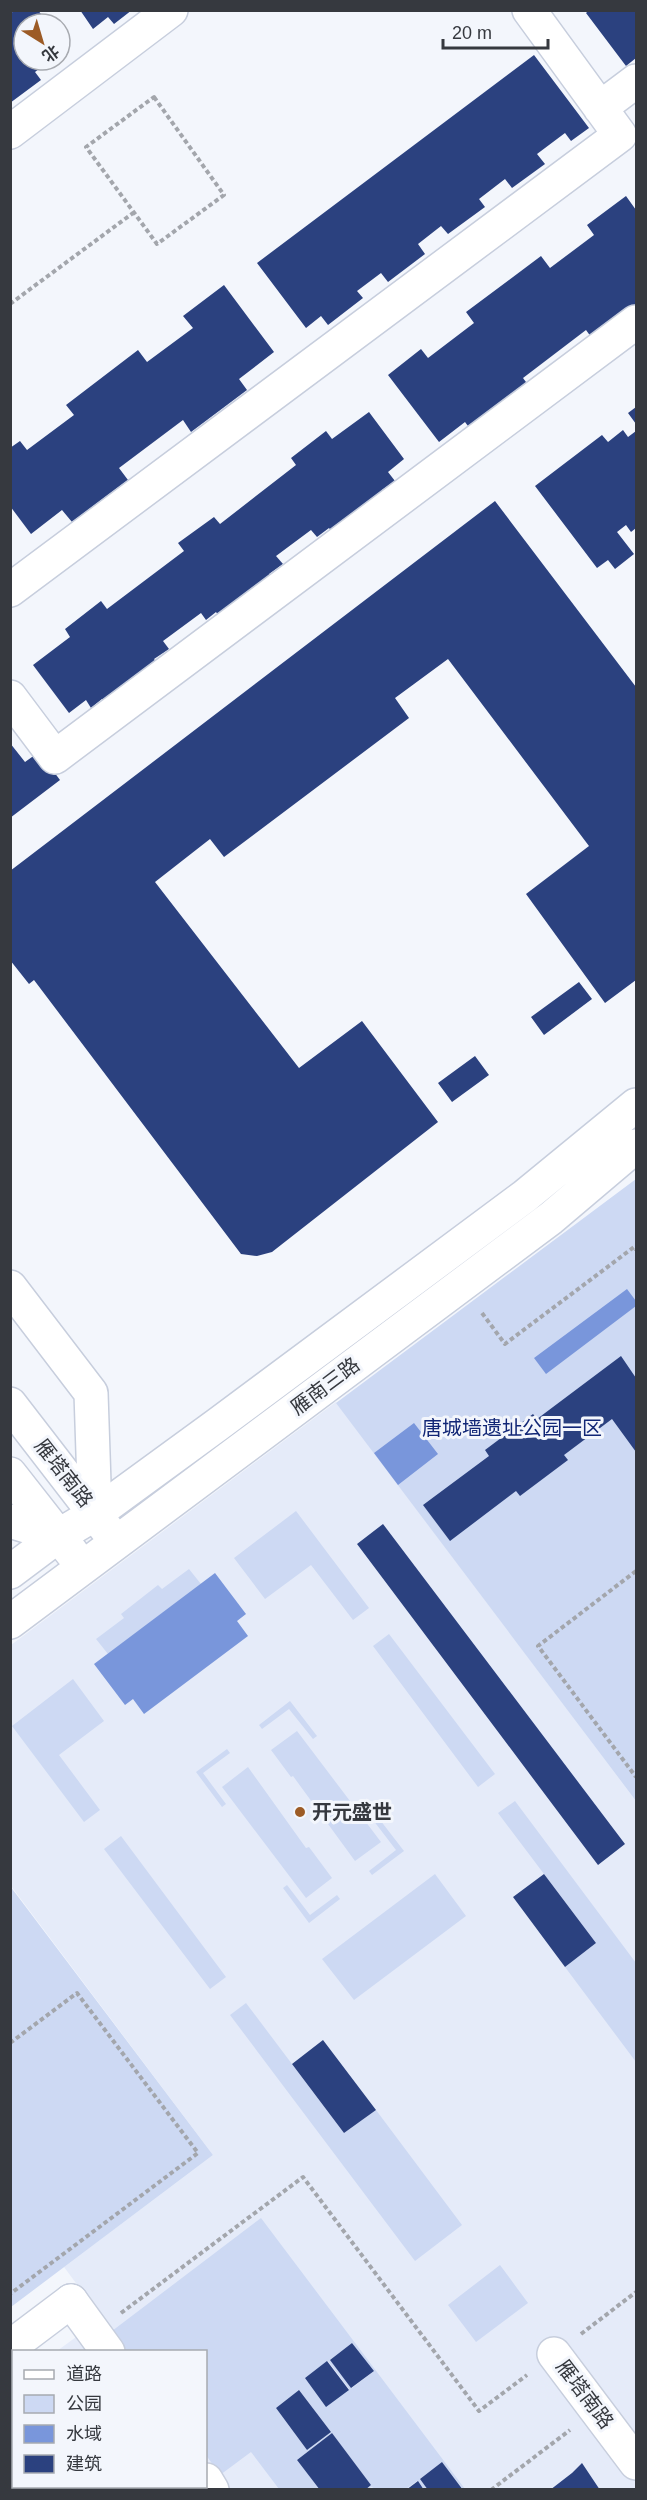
<svg xmlns="http://www.w3.org/2000/svg" width="647" height="2500" font-family="Arial,'Noto Sans SC',sans-serif">
<rect width="100%" height="100%" fill="#f3f6fc"/>
<path fill="#e5ebf9" d="M336 1402 636 1801V2489H11L10 2386 13 2384 14 2486H206V2352L57 2351 102 2318 64 2267 213 2155 11 1886V1645Z"/>
<path fill="#cdd9f3" fill-rule="evenodd" d="M636 1179V1801L336 1403Z
M296 1511 369 1608 353 1620 311 1565 265 1599 234 1558Z
M189 1569 201 1584 108 1654 96 1639 124 1618 121 1614 158 1585 162 1589Z
M389 1634 495 1774 478 1787 373 1646Z
M73 1679 104 1721 59 1755 100 1810 84 1822 12 1726Z
M290 1701 317 1736 313 1739 289 1709 262 1729 259 1725Z
M297 1731 381 1842 355 1861 293 1776 291 1777 271 1750Z
M227 1749 230 1753 203 1773 226 1804 222 1807 196 1772Z
M248 1767 306 1848 309 1847 332 1878 306 1898 222 1787Z
M515 1801 636 1963V2062L565 1967 596 1943 498 1813Z
M377 1816 404 1851 372 1875 369 1871 396 1850 373 1820Z
M121 1836 226 1977 210 1989 104 1849Z
M435 1874 466 1916 354 2000 322 1959Z
M287 1885 310 1915 337 1895 340 1899 309 1923 283 1888Z
M10 1886 213 2155 11 2307H10Z
M246 2003 344 2133 376 2110 462 2225 415 2261 230 2015Z
M261 2218 465 2489H463L442 2462 420 2479 428 2489H424L417 2481 406 2489H374L372 2487 365 2489 371 2485 332 2433 297 2460 320 2489H279L251 2452 220 2475 206 2455V2352L127 2351 112 2331ZM352 2343 374 2371 352 2388 330 2360ZM328 2361 349 2389V2390L305 2378ZM299 2390 331 2432 307 2450 276 2408Z
M500 2265 528 2303 476 2342 448 2305Z"/>
<path fill="#7996db" d="M627 1289 636 1301V1306L546 1374 534 1358Z
M414 1423 438 1454 398 1485 374 1453Z
M215 1573 246 1614 237 1621 248 1636 144 1714 133 1699 125 1705 94 1664Z"/>
<path fill="#2b417f" d="M15 10H38L48 24H24V60H51L35 72 41 80 10 103V14Z
M80 10H132L114 24 108 17 93 29Z
M589 10H636V58L626 66 586 13Z
M60 40 66 49 60 54Z
M534 55 589 128 571 141 565 133 537 154 545 164 512 188 505 179 479 199 485 207 448 234 441 226 418 244 425 254 388 282 381 273 357 291 363 298 328 325 321 316 306 328 257 263Z
M626 196 636 210V309L594 341 586 330 523 378 532 390 474 434 465 422 439 442 388 375 421 349 428 358 474 323 466 312 541 256 550 268 594 235 587 225Z
M224 285 274 352 239 379 247 390 191 432 183 420 119 468 128 480 72 522 62 510 31 534 10 506V448L20 441 27 450 74 415 66 405 138 350 147 362 193 328 183 316Z
M636 407V424L628 413Z
M369 412 404 459 388 472 395 481 382 490 388 497 336 537 329 528 317 537 311 530 276 556 283 564 269 574 275 582 223 622 216 612 206 620 201 613 163 641 169 649 154 659 160 667 108 707 102 699 91 708 86 700 69 713 33 665 70 637 65 629 101 601 107 609 184 551 178 543 214 517 220 524 296 465 291 458 326 431 332 439Z
M623 430 628 437 636 431V528L631 532 626 525 617 532 634 554 615 569 608 560 597 568 535 486 602 435 608 442Z
M495 501 636 687V980L605 1003 526 894 589 846 448 659 395 698 409 718 224 857 210 839 155 882 299 1068 362 1021 438 1122 272 1252 257 1256 241 1254 34 980 29 984 10 960V871Z
M10 743 25 762 39 752 60 780 10 818Z
M579 982 592 999 544 1035 531 1017Z
M475 1056 489 1075 452 1102 438 1083Z
M621 1356 636 1378V1452L612 1419 564 1455 568 1460 520 1496 516 1491 450 1541 423 1505 489 1456 485 1450 533 1414 537 1419Z
M383 1524 625 1844 598 1865 357 1544Z
M544 1874 596 1943 565 1967 513 1897Z
M323 2040 376 2110 344 2133 292 2064Z
M352 2343 374 2371 351 2388 330 2360Z
M327 2361 349 2390 326 2407 305 2378Z
M299 2390 331 2432 307 2450 276 2408Z
M332 2433 371 2485 365 2490H320L297 2460Z
M14 2452V2486H88L90 2490H10V2454Z
M442 2462 463 2490H428L420 2479Z
M582 2463 600 2490H550L572 2473Z
M418 2481 424 2490H406Z"/>
<g fill="none" stroke-linecap="round" stroke-linejoin="round">
<defs>
<path id="lane" d="M10 2476 14 2474"/>
<path id="street" d="M600 108 636 81
M10 132 171 10
M10 590 620 135 529 10
M10 697 55 757 636 322
M10 1287 91 1393 95 1514
M10 1521 58 1536
M71 2301 108 2352
M554 2354 636 2463
M206 2480 212 2490"/>
<path id="secondary" d="M10 1404 108 1531
M10 1474 72 1553
M10 1572 58 1536 95 1514 217 1425 525 1196 636 1105
M10 1622 551 1218 636 1146
M10 2347 71 2301"/>
</defs>
<use href="#lane" stroke="#c7cedd" stroke-width="21"/>
<use href="#street" stroke="#c7cedd" stroke-width="36"/>
<use href="#secondary" stroke="#c7cedd" stroke-width="36"/>
<path stroke="#a3a6ac" stroke-width="4" stroke-dasharray="4.5 3" stroke-linecap="butt" d="M154 97 224 195 157 244 86 147Z
M10 304 133 213
M482 1313 505 1344 634 1247 636 1250
M636 1571 538 1646 636 1777
M10 2043 77 1993 198 2153 10 2294
M121 2313 303 2177 479 2411 527 2375
M581 2334 636 2292
M10 2397 14 2394
M491 2490 570 2430"/>
<use href="#lane" stroke="#fff" stroke-width="18"/>
<use href="#street" stroke="#fff" stroke-width="33"/>
<use href="#secondary" stroke="#fff" stroke-width="33"/>
</g>
<circle fill="#9c5b26" stroke="#f3f6fc" stroke-width="2" cx="300" cy="1812" r="6"/>
<g text-anchor="middle" dominant-baseline="central" stroke-width="6" stroke-linejoin="round" paint-order="stroke">
<g font-size="20" fill="#36393f" stroke="#f3f6fc">
<text transform="translate(325 1386) rotate(-37)">雁南三路</text>
<text transform="translate(64 1473) rotate(52)">雁塔南路</text>
<text transform="translate(585 2394) rotate(53)">雁塔南路</text>
</g>
<g font-size="20" fill="#122776" stroke="#f3f6fc">
<text x="512" y="1428">唐城墙遗址公园一区</text>
</g>
<g font-size="20" font-weight="bold" fill="#36393f" stroke="#f3f6fc" text-anchor="start">
<text x="312" y="1812">开元盛世</text>
</g>
</g>
<rect width="647" height="2500" fill="none" stroke="#36393f" stroke-width="24"/>
<rect x="12" y="2350" width="195" height="138" fill="#f3f6fc" stroke="#a7aab0" stroke-width="1.5"/>
<rect x="24" y="2370" width="30" height="9" fill="#ffffff" stroke="#a7aab0" stroke-width="1.5"/>
<text x="66" y="2380" font-size="18" fill="#36393f">道路</text>
<rect x="24" y="2395" width="30" height="18" fill="#cdd9f3" stroke="#a7aab0" stroke-width="1.5"/>
<text x="66" y="2410" font-size="18" fill="#36393f">公园</text>
<rect x="24" y="2425" width="30" height="18" fill="#7996db" stroke="#a7aab0" stroke-width="1.5"/>
<text x="66" y="2440" font-size="18" fill="#36393f">水域</text>
<rect x="24" y="2455" width="30" height="18" fill="#2b417f" stroke="#a7aab0" stroke-width="1.5"/>
<text x="66" y="2470" font-size="18" fill="#36393f">建筑</text>
<g transform="translate(42 42) rotate(143)"><circle r="28" fill="#f3f6fc" stroke="#a7aab0" stroke-width="1.5"/>
<path d="M0-4.5L10 22L0 15L-10 22Z" fill="#9c5b26"/>
<text y="-9" font-size="16" font-weight="bold" text-anchor="middle" fill="#36393f">北</text>
</g>
<path d="M443 39v9h105v-9" fill="none" stroke="#36393f" stroke-width="3"/>
<text x="452" y="39" font-size="18" fill="#36393f" stroke="#f3f6fc" stroke-width="4.5" paint-order="stroke">20 m</text>
</svg>
